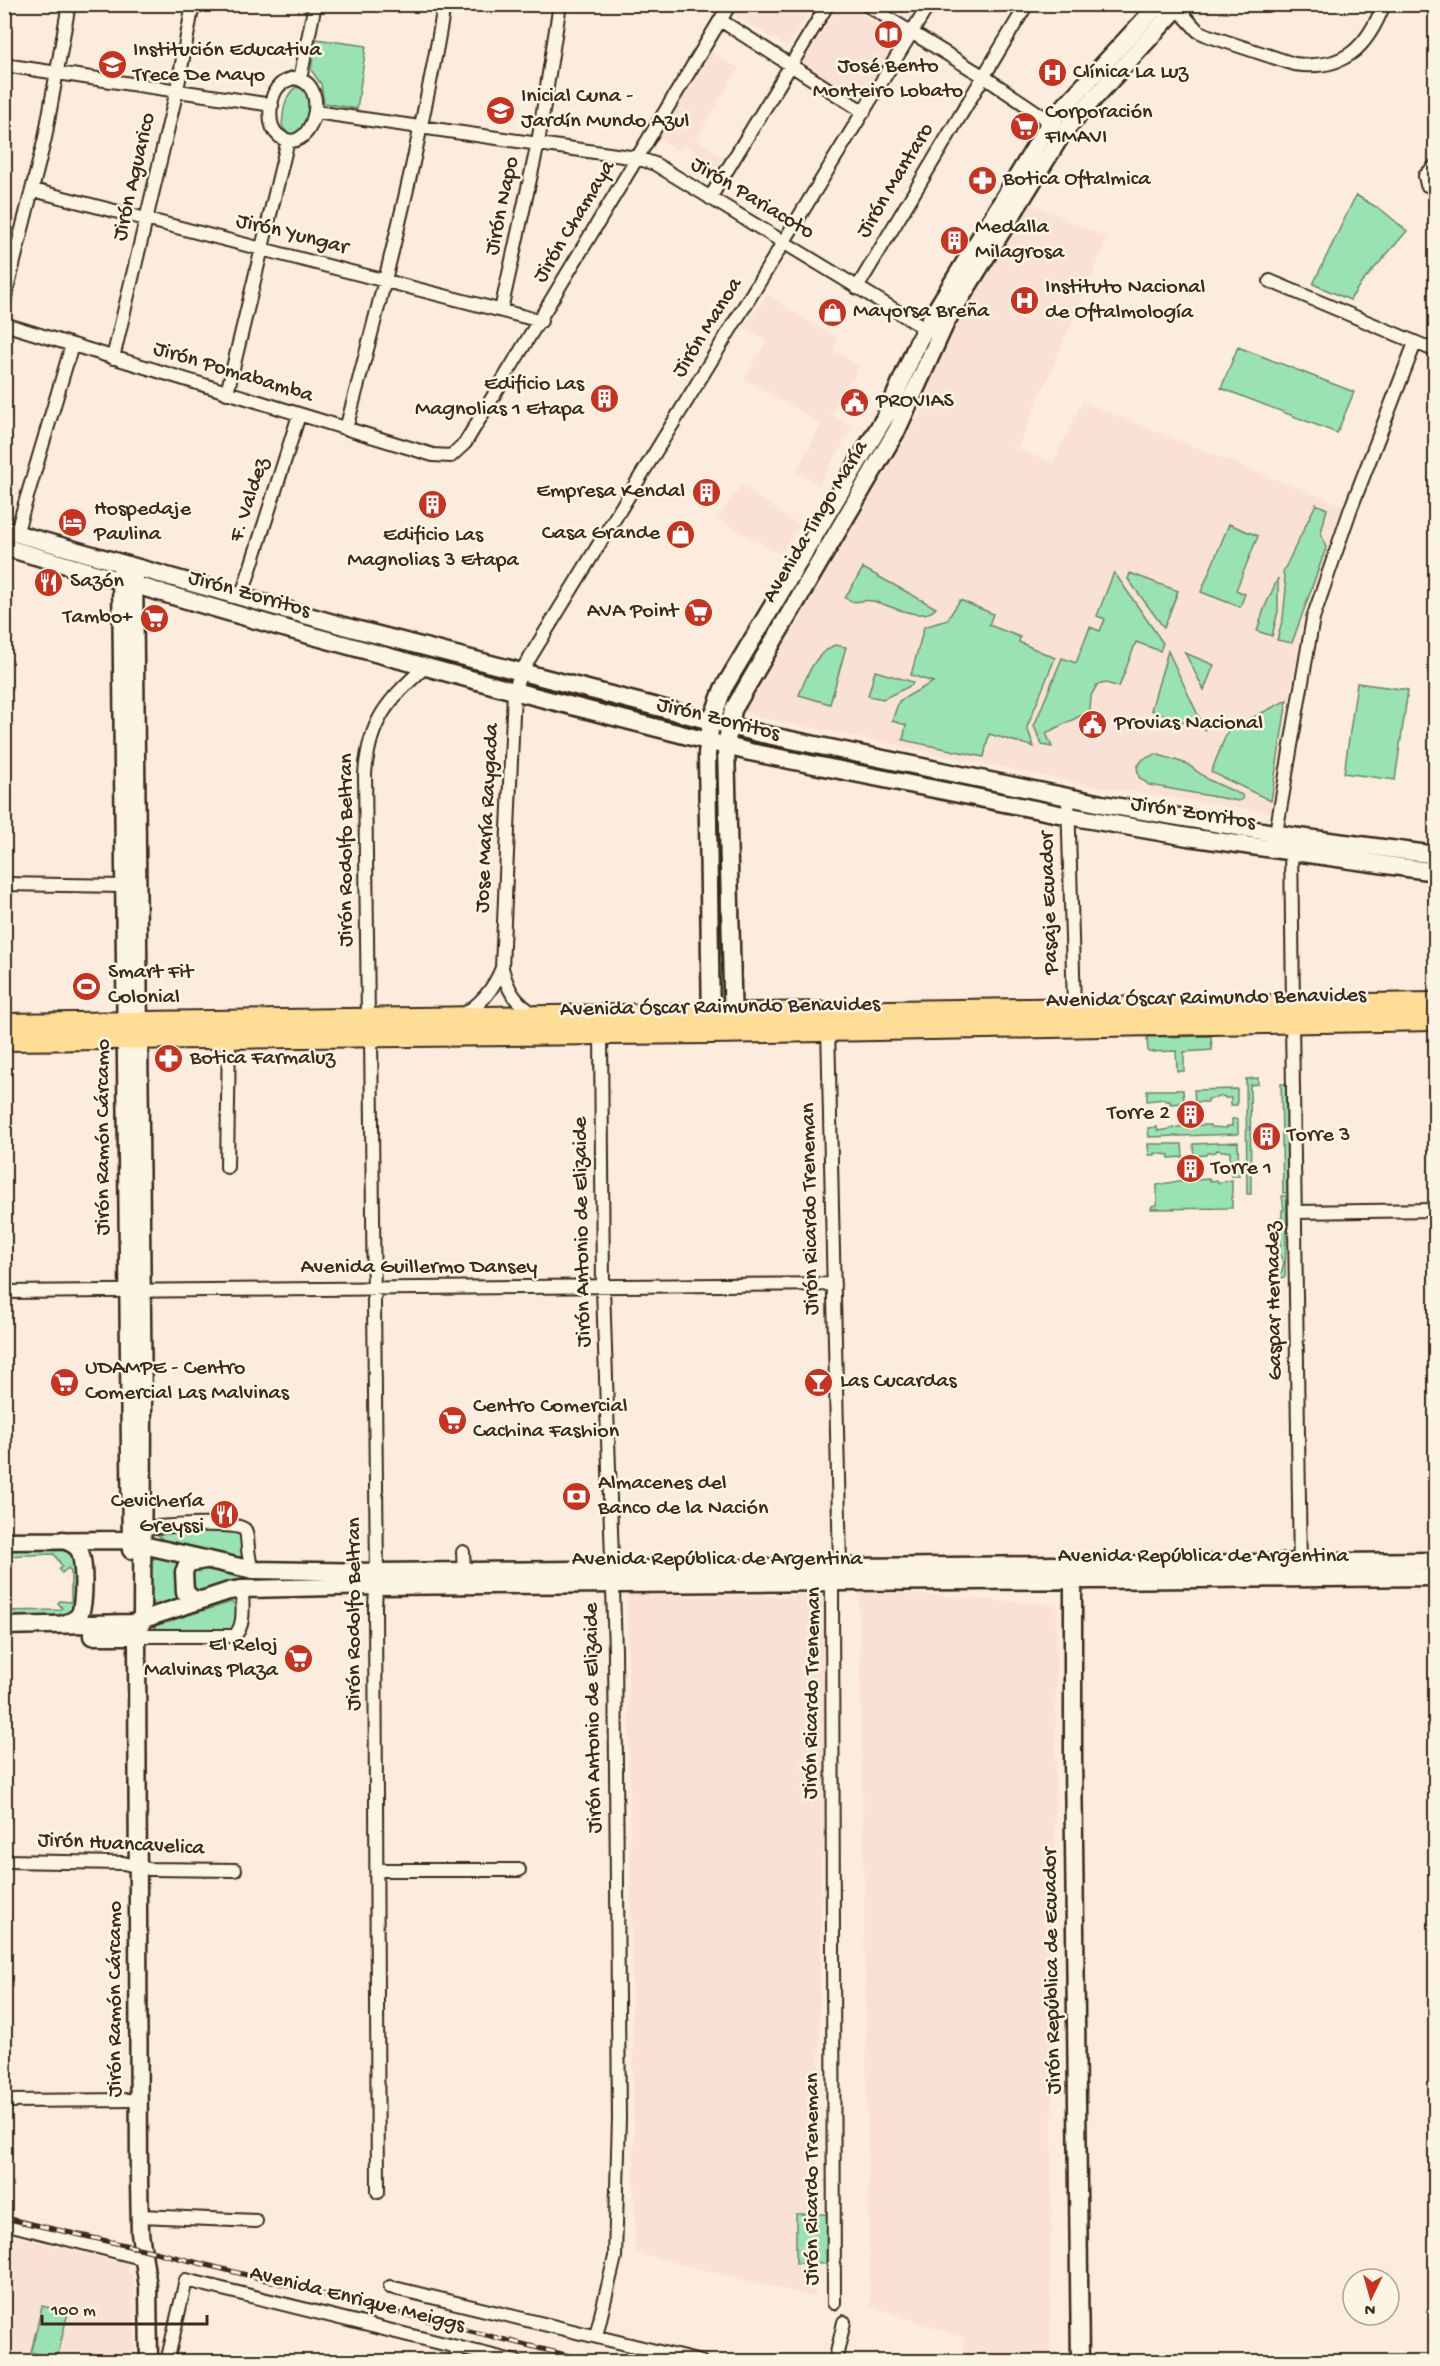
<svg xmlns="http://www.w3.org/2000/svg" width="1440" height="2366" font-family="'Gochi Hand',sans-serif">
<rect width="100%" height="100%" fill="#fbecde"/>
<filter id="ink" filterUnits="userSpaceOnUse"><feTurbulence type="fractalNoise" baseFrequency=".0167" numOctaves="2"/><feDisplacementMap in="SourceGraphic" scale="12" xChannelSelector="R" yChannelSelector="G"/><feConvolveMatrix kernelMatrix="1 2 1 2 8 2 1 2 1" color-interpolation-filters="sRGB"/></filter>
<g filter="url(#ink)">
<path fill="#fae1d6" d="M738 5V4L813 5 787 47 733 14Z
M840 5H849L901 38 870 89 855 98 802 62Z
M709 51 739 68 695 140 724 157 715 169 691 158 695 151 684 144 679 151 658 137Z
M1028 203 1108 238 1018 447 1011 446 1053 463 1082 402 1343 506 1303 619 1271 813 1082 784 749 715 746 709 923 409 936 351Z
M767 295 837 339 834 351 860 366 830 414 853 427 819 484 796 471 822 424 744 379 766 341 744 327Z
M741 485 799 526 780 554 718 519Z
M859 1590 1057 1605 1050 2361H960L965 2338 870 2306Z
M627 1595 827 1596 815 2297 635 2253Z
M5 2234 128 2263V2271L134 2279 135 2361 5 2362Z"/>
<path fill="#99e2b1" stroke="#6a8668" stroke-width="1.5" d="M316 39 366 46 357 109 324 103 321 84 311 70Z
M297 87 307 91C312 105 308 122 299 133L289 135 282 126C283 114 284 93 297 87Z
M1356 195 1383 211 1407 231 1359 286 1350 300 1313 284Z
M1238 347 1354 392 1337 433 1221 388Z
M1316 504 1327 509 1321 533 1326 548 1292 643 1277 640 1283 618 1286 589 1283 572Z
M1229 524 1258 536 1236 590 1245 594 1240 607 1201 592Z
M863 568 936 608C923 624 888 604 872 601 862 598 855 606 845 598Z
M1114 572 1163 643 1160 651 1136 642 1119 687 1106 683 1097 685 1091 696 1090 711 1046 733 1052 747 1042 745 1034 726 1062 658 1076 663 1090 627 1100 631 1105 619 1097 616Z
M1130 573 1178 591 1164 628 1128 579Z
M1278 578V611L1272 636 1257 631 1264 609Z
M960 600 993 614 989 625 1020 637 1019 642 1055 658 1027 727 1034 747 989 734 984 757 903 740 906 725 892 721 899 701 933 682 911 675 924 627 947 620Z
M835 645 846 647 830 704 799 695C807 675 814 654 835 645Z
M1168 651 1205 730 1151 710Z
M1185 653 1214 665 1204 690Z
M875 671 913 682 912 685 883 699 868 696Z
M1357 683 1408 690 1395 780 1344 773Z
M1287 700 1271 801 1211 772 1228 730Z
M1156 754 1187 764 1209 780 1242 795 1243 799 1238 801 1149 785 1139 777 1137 767 1143 759Z
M714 762H722L726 1006H719Z
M1211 1036 1212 1050 1184 1052V1071H1177L1176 1051 1148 1052 1147 1037Z
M1258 1078V1084L1250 1085 1251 1194H1247L1246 1079Z
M1281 1084H1286L1287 1193H1283Z
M1237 1089V1105H1231V1098H1225L1224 1096 1208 1099V1102H1195L1194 1090Z
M1147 1090H1183L1184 1103 1170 1104V1101H1165L1164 1099 1147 1101Z
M1232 1119H1238V1134L1149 1137 1148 1128 1157 1127 1158 1131C1169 1130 1173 1127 1185 1126V1123L1196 1122V1125H1210L1211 1127 1227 1128V1126H1232Z
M1238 1142 1239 1176H1231L1230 1152 1217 1150 1216 1152 1207 1153 1206 1155 1194 1156 1193 1144Z
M1148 1144H1182L1183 1157 1169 1158V1155L1155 1153V1155H1149Z
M1195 1176 1196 1180 1209 1179 1210 1181 1217 1180 1218 1183 1232 1180V1208L1151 1209 1152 1206 1157 1205V1185L1184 1180V1177Z
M1282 1196H1287L1285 1277 1280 1278 1284 1262 1280 1256V1243H1277V1232H1280V1218H1282V1210H1284Z
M240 1528 243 1558 163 1540 158 1535 160 1533 178 1529Z
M60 1547 69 1550C75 1559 76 1597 73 1608 71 1613 67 1615 63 1618L5 1619 4 1611 59 1610 62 1608 58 1603 60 1601 71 1602V1572L68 1568 62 1573 59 1570 62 1566 54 1554 5 1556V1548Z
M156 1558H162L252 1580 160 1606 154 1605 151 1601 150 1564 151 1560Z
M232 1602 236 1606V1626L232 1631 155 1633V1625Z
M796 2214H827L826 2264 796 2263Z
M42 2306 68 2312 57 2359 31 2352Z"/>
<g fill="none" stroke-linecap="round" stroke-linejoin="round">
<defs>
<path id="street" d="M865 4 983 76 1057 126
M1177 8 1198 31 1209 36 1294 64C1344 71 1367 48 1384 4
M720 20 864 112
M4 65 272 105
M293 78C336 82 309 163 278 135 266 125 269 94 281 84 284 81 289 80 293 78Z
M300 79 315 4
M315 112 637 158 655 164 931 332
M1427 185 1425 176 1436 165
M33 190 541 321
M710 198 828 4
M1270 281 1436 351
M857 288 1027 4
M4 301 45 138 69 4
M501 310 538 143 560 4
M4 324 433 455 451 456 465 443 730 4
M113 358 177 90 193 4
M227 393 288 140
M346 429C372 331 398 234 419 135 428 92 438 48 444 4
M16 534 72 345
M241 598 299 415
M1068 798 1074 1007
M1276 833 1313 618 1351 508 1415 343
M1291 844 1293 1005
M4 884 124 886
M535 1014C515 1004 507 988 502 968L514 691 521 672 929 4
M461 1016C481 1004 493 990 502 968
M368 1019 365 774C369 721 387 701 426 666
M1292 1022 1300 1569
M828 1026 840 1567 832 1582 834 2303
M371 1036 377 1572 375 1606 378 2192
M227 1167 229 1037
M1295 1212 1436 1210
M4 1292 834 1284
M143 1528C158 1527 238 1520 245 1530 249 1535 246 1558 253 1570
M463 1552 464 1570
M137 1636H234C246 1626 242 1604 242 1589
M4 1861 123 1863 149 1869 235 1870
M377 1870H519
M4 2101 139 2100
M140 2216 256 2221
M4 2223 145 2259
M390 2287 701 2362
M596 2336 615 2257 619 2118 615 1650 603 1288 601 1034
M167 2362 186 2280 517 2362
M455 2362 458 2347
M835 2362 844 2322"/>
<path id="secondary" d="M4 530 351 628 762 734 1102 804 1291 836 1436 855
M4 547 280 627 514 691 750 752 1069 816 1188 837 1436 872
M134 568 143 1409 142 1621 137 1636 139 2179 140 2233 148 2287 149 2362
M121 571 131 1550
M711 1025 707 754 711 722 723 689 888 412 918 342 934 313 1051 121 1159 4
M733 1026 726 746 733 710 897 430 947 320 1064 131 1181 4
M4 1541 121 1540 253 1570 377 1572 1436 1561
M1073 1570V1757L1080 2362
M202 1600 193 1599 185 1592 184 1572 188 1563 205 1560
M63 1624C69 1622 75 1621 79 1615 85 1607 85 1559 79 1550 76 1545 69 1542 63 1540
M4 1626 132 1623 229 1591 242 1589 377 1586 1436 1577
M92 1636H137"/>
<path id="primary" d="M4 1024 1436 1003
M4 1040 711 1033 1436 1020"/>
</defs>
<use href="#street" stroke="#3b2a1e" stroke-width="16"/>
<use href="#secondary" stroke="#3b2a1e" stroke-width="21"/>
<use href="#primary" stroke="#3b2a1e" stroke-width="24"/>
<use href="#street" stroke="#fcf5e5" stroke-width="12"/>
<use href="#secondary" stroke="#fcf5e5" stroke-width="16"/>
<use href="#primary" stroke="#fedd96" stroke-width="20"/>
<defs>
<path id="rail" d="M4 2218 143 2249 594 2362"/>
</defs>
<use href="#rail" stroke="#3b2a1e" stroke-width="5"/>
<use href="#rail" stroke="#fcf5e5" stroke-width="3" stroke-dasharray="9" stroke-linecap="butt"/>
</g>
</g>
<defs>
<symbol id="library-disc" viewBox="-11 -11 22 22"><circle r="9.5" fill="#c8321e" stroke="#fcf5e5"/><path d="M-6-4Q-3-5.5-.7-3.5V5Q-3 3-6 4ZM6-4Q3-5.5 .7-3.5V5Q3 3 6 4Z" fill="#fff"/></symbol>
<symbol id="school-disc" viewBox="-11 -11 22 22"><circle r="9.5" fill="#c8321e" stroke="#fcf5e5"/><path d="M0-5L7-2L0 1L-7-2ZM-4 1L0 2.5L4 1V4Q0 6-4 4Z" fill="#fff"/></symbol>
<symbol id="hospital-disc" viewBox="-11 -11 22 22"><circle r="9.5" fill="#c8321e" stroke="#fcf5e5"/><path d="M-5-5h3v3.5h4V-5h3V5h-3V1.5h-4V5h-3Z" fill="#fff"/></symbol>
<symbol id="supermarket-disc" viewBox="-11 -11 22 22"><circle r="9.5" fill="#c8321e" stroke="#fcf5e5"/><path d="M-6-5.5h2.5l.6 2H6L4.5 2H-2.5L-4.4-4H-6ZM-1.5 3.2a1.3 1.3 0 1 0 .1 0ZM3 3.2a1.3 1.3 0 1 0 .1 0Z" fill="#fff"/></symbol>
<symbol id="pharmacy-disc" viewBox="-11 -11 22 22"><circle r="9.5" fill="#c8321e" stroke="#fcf5e5"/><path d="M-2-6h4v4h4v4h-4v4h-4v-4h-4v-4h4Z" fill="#fff"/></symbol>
<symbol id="building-disc" viewBox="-11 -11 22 22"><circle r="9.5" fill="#c8321e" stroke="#fcf5e5"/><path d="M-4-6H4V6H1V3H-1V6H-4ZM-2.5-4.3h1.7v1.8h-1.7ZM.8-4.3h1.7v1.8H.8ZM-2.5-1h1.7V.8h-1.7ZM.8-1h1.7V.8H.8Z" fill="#fff"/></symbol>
<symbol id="shop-disc" viewBox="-11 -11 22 22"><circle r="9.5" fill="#c8321e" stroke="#fcf5e5"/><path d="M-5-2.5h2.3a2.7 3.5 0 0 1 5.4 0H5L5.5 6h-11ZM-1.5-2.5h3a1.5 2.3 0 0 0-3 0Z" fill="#fff"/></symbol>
<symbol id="civic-disc" viewBox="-11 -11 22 22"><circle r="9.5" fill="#c8321e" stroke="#fcf5e5"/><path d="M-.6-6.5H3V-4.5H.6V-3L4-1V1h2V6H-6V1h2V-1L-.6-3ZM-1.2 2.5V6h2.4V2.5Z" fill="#fff"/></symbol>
<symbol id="hotel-disc" viewBox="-11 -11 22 22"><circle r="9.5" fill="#c8321e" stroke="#fcf5e5"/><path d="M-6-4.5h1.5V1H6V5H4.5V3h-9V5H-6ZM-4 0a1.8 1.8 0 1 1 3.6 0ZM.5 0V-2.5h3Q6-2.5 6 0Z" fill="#fff"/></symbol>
<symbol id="restaurant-disc" viewBox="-11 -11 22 22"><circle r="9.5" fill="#c8321e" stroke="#fcf5e5"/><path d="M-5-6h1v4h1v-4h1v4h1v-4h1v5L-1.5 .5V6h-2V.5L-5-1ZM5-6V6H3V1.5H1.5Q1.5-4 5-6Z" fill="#fff"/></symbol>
<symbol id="stadium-disc" viewBox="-11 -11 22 22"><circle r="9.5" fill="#c8321e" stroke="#fcf5e5"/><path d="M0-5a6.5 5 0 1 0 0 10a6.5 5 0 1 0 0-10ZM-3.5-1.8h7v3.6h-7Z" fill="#fff"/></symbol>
<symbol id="bar-disc" viewBox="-11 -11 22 22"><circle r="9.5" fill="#c8321e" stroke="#fcf5e5"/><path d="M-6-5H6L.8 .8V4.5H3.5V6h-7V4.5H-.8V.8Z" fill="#fff"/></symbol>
<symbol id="bank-disc" viewBox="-11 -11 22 22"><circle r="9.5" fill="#c8321e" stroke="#fcf5e5"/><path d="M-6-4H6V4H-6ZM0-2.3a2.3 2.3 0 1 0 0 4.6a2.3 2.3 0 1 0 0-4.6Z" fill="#fff"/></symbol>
</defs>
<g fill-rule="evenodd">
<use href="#library-disc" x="872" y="18" width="33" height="33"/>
<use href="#school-disc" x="96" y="48" width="33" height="33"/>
<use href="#hospital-disc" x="1036" y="56" width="33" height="33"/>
<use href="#school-disc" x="484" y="94" width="33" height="33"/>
<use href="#supermarket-disc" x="1008" y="110" width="33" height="33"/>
<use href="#pharmacy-disc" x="966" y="164" width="33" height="33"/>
<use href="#building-disc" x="938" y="224" width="33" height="33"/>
<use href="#hospital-disc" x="1008" y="284" width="33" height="33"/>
<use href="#shop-disc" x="816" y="296" width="33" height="33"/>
<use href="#building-disc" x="588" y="382" width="33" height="33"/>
<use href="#civic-disc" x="838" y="386" width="33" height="33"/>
<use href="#building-disc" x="690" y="476" width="33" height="33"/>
<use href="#building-disc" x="416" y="488" width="33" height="33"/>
<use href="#hotel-disc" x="56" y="506" width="33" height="33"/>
<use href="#shop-disc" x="664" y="518" width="33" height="33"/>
<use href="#restaurant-disc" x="32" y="566" width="33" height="33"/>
<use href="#supermarket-disc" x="682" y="596" width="33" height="33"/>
<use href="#supermarket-disc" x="138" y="602" width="33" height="33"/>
<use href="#civic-disc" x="1076" y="708" width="33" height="33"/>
<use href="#stadium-disc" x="70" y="970" width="33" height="33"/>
<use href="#pharmacy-disc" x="152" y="1042" width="33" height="33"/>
<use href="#building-disc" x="1174" y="1098" width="33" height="33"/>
<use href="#building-disc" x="1250" y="1120" width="33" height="33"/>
<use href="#building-disc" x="1174" y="1152" width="33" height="33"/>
<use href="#supermarket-disc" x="48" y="1366" width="33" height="33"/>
<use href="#bar-disc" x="802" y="1366" width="33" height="33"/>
<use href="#supermarket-disc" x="436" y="1404" width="33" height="33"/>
<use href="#bank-disc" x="560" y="1480" width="33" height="33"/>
<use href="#restaurant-disc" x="208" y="1498" width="33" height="33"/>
<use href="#supermarket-disc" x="282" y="1642" width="33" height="33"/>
</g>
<g text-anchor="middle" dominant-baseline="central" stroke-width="5" stroke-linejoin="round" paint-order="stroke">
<g font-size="22" fill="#3b2a1e" stroke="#fcf5e5" text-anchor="start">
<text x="133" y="51">Institución Educativa<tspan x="133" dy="25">Trece De Mayo</tspan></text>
<text x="888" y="67" text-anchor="middle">José Bento<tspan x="888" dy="25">Monteiro Lobato</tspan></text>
<text x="1073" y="73">Clínica La Luz</text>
<text x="521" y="97">Inicial Cuna -<tspan x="521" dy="25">Jardín Mundo Azul</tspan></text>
<text x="1045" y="113">Corporación<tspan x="1045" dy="25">FIMAVI</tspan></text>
<text x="1003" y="180">Botica Oftalmica</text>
<text x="975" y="228">Medalla<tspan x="975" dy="25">Milagrosa</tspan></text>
<text x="1045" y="288">Instituto Nacional<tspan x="1045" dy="25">de Oftalmología</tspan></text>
<text x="853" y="312">Mayorsa Breña</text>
<text x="584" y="385" text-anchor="end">Edificio Las<tspan x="584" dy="25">Magnolias 1 Etapa</tspan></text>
<text x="876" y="402">PROVIAS</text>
<text x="685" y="492" text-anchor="end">Empresa Kendal</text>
<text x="94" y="510">Hospedaje<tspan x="94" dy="25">Paulina</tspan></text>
<text x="660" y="534" text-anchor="end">Casa Grande</text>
<text x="433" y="536" text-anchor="middle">Edificio Las<tspan x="433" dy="25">Magnolias 3 Etapa</tspan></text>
<text x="70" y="582">Sazón</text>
<text x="678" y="612" text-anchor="end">AVA Point</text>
<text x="133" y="618" text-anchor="end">Tambo+</text>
<text x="1114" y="724">Provias Nacional</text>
<text x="108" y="973">Smart Fit<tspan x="108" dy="25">Colonial</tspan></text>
<text x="190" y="1059">Botica Farmaluz</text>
<text x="1170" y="1114" text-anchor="end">Torre 2</text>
<text x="1287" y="1136">Torre 3</text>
<text x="1211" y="1169">Torre 1</text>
<text x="85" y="1369">UDAMPE - Centro<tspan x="85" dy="25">Comercial Las Malvinas</tspan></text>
<text x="840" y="1382">Las Cucardas</text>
<text x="473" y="1407">Centro Comercial<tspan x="473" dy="25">Cachina Fashion</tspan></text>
<text x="598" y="1484">Almacenes del<tspan x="598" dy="25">Banco de la Nación</tspan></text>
<text x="204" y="1502" text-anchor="end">Cevichería<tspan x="204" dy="25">Greyssi</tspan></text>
<text x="278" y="1646" text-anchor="end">El Reloj<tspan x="278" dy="25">Malvinas Plaza</tspan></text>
</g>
<g font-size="22" fill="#3b2a1e" stroke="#fcf5e5">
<text transform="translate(135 177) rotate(-77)">Jirón Aguarico</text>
<text transform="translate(896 181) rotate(-59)">Jirón Mantaro</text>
<text transform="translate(752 199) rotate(31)">Jirón Pariacoto</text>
<text transform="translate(503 206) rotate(-78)">Jirón Napo</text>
<text transform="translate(575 222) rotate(-59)">Jirón Chamaya</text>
<text transform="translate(292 235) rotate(14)">Jirón Yungar</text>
<text transform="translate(708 328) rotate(-58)">Jirón Manoa</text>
<text transform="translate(233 373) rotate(17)">Jirón Pomabamba</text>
<text transform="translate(250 500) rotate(-72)">F. Valdez</text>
<text transform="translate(816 522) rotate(-59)">Avenida Tingo María</text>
<text transform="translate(249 595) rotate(16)">Jirón Zorritos</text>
<text transform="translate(718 720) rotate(14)">Jirón Zorritos</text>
<text transform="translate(1193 814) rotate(9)">Jirón Zorritos</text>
<text transform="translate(488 818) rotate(-87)">Jose María Raygada</text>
<text transform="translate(347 850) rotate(-90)">Jirón Rodolfo Beltran</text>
<text transform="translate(1050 903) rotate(-92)">Pasaje Ecuador</text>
<text transform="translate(1206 999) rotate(-1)">Avenida Óscar Raimundo Benavides</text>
<text transform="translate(720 1008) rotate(-1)">Avenida Óscar Raimundo Benavides</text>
<text transform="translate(104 1137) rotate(-90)">Jirón Ramón Cárcamo</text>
<text transform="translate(811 1209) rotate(-91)">Jirón Ricardo Treneman</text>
<text transform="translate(583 1232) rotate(-91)">Jirón Antonio de Elizaide</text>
<text x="419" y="1268">Avenida Guillermo Dansey</text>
<text transform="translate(1275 1301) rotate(-91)">Gaspar Hernadez</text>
<text x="1203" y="1557">Avenida República de Argentina</text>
<text x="717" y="1560">Avenida República de Argentina</text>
<text transform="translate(355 1614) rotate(-90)">Jirón Rodolfo Beltran</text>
<text transform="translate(813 1693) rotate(-89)">Jirón Ricardo Treneman</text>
<text transform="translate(594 1718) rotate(-91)">Jirón Antonio de Elizaide</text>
<text transform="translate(121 1845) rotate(3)">Jirón Huancavelica</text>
<text transform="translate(1053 1971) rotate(-91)">Jirón República de Ecuador</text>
<text transform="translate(116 1999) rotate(-90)">Jirón Ramón Cárcamo</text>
<text transform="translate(813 2179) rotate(-90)">Jirón Ricardo Treneman</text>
<text transform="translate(357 2300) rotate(14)">Avenida Enrique Meiggs</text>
</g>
</g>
<rect width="1440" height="2366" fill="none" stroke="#fcf5e5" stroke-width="24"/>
<rect x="12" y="12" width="1416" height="2342" fill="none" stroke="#3b2a1e" stroke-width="2" filter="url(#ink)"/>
<g transform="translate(1371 2297) rotate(185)"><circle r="28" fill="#fcf5e5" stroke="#afa495" stroke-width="1.5"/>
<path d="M0-4.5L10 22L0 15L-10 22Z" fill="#c8321e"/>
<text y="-9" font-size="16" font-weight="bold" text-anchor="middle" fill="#3b2a1e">N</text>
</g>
<path d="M42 2315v9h165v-9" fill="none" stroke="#3b2a1e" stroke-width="3"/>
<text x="51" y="2315" font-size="18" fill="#3b2a1e" stroke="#fcf5e5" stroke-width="4.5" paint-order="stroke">100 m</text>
</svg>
